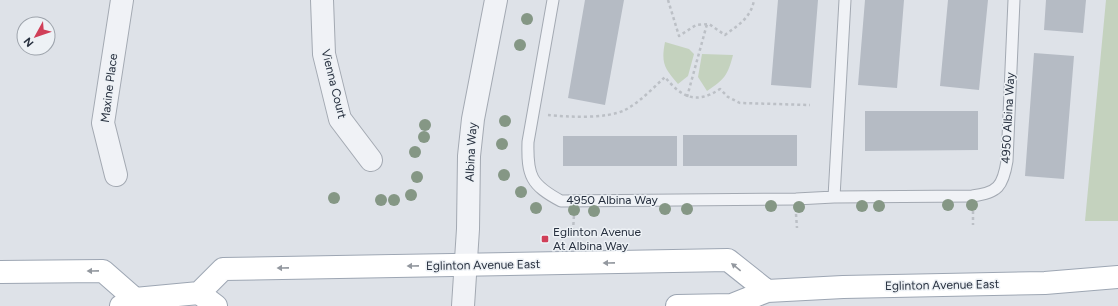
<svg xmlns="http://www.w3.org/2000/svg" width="1118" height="306" font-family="Figtree,sans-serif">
<rect width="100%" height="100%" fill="#dee2e8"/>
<path fill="#c4d2be" d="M1106 0H1118V221H1085Z
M665 42 689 49 694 54 688 76 678 84C664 68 661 63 665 42Z
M702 54 733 55C728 75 724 80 707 91L698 77Z"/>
<path fill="#b5bbc4" d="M585 0H624L605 105 568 98Z
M778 0H818L811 88 771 85Z
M865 0H904L897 88 858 85Z
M948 0H988L979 90 940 86Z
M1046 0H1086L1083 33 1044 30Z
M1034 53 1074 56 1064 179 1025 176Z
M865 111H978V150L865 151Z
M683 135H797V166H683Z
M563 136H677V166H563Z"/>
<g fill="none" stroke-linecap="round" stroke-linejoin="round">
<defs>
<path id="lane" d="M553 0 528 142C527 176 531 185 561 201L796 199 834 197 972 196C998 193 1003 186 1007 161L1014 0
M834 197 845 0"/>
<path id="street" d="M322 0 324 54 340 119 371 160
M116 175 103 123 122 0
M463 306 468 229 469 156 473 119 496 0"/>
<path id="primary" d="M0 272 103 271 135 299
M199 293 216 306
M121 306 135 299 199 293 223 269 728 260 767 291
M677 306 732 305 767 291 843 287 1045 283 1118 277"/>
</defs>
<use href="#lane" stroke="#a3a9b2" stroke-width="13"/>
<use href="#street" stroke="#a3a9b2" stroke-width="24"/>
<use href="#primary" stroke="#9da6b3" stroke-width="24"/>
<path stroke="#bcc0c6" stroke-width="2.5" stroke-dasharray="3 3" stroke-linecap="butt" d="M668 0 679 36 696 25 709 24 725 35C738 25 751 18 754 0
M687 97 707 24
M548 115C568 117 607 119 625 110 640 102 653 88 665 77 681 97 696 105 720 89L728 97 740 103 810 105
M973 211V225
M796 214 797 228
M573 231 574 215"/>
<use href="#lane" stroke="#f0f2f6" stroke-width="11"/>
<use href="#street" stroke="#f0f2f6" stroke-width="22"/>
<use href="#primary" stroke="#fff" stroke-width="22"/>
</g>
<g fill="#859785">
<circle cx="527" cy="19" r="6"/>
<circle cx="520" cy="45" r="6"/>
<circle cx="505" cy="121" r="6"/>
<circle cx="425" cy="125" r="6"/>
<circle cx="424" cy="137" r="6"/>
<circle cx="502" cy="144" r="6"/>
<circle cx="415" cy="152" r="6"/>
<circle cx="504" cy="175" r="6"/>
<circle cx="417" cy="177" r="6"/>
<circle cx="521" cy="192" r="6"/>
<circle cx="411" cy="195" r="6"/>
<circle cx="334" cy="198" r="6"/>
<circle cx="381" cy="200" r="6"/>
<circle cx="394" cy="200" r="6"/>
<circle cx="948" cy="205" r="6"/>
<circle cx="972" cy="205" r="6"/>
<circle cx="771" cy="206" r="6"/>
<circle cx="862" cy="206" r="6"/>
<circle cx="879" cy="206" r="6"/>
<circle cx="799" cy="207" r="6"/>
<circle cx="536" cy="208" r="6"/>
<circle cx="665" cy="209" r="6"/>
<circle cx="687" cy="209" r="6"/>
<circle cx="574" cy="210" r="6"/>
<circle cx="594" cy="211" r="6"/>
</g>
<defs><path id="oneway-solid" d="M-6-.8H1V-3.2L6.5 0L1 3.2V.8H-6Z"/></defs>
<g fill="#93989f">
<use href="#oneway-solid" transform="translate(609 263) rotate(179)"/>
<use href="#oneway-solid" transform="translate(413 266) rotate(179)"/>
<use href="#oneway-solid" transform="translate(736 267) rotate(-141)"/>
<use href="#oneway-solid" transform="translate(283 268) rotate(179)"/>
<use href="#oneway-solid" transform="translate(93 271) rotate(179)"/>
</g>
<rect fill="#d03f58" stroke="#edf1f5" stroke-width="1.5" x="541" y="235" width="8" height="8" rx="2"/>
<g text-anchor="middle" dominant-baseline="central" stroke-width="3" stroke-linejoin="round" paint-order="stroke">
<g font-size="12" fill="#27303f" stroke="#edf1f5">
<text transform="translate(334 84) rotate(76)">Vienna Court</text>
<text transform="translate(109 88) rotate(-83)">Maxine Place</text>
<text transform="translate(1008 118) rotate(-87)">4950 Albina Way</text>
<text transform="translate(471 152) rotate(-87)">Albina Way</text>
<text x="612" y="200">4950 Albina Way</text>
<text transform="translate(483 265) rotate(-1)">Eglinton Avenue East</text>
<text transform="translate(942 285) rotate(-1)">Eglinton Avenue East</text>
</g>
<g font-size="12" fill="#27303f" stroke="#edf1f5" text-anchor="start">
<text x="553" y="232">Eglinton Avenue<tspan x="553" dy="14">At Albina Way</tspan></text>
</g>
</g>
<g transform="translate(36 36) rotate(230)"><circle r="19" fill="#edf1f5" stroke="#9ea4ac"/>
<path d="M0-3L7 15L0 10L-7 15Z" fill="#d03f58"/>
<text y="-6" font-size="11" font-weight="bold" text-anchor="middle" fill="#27303f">N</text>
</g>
</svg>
